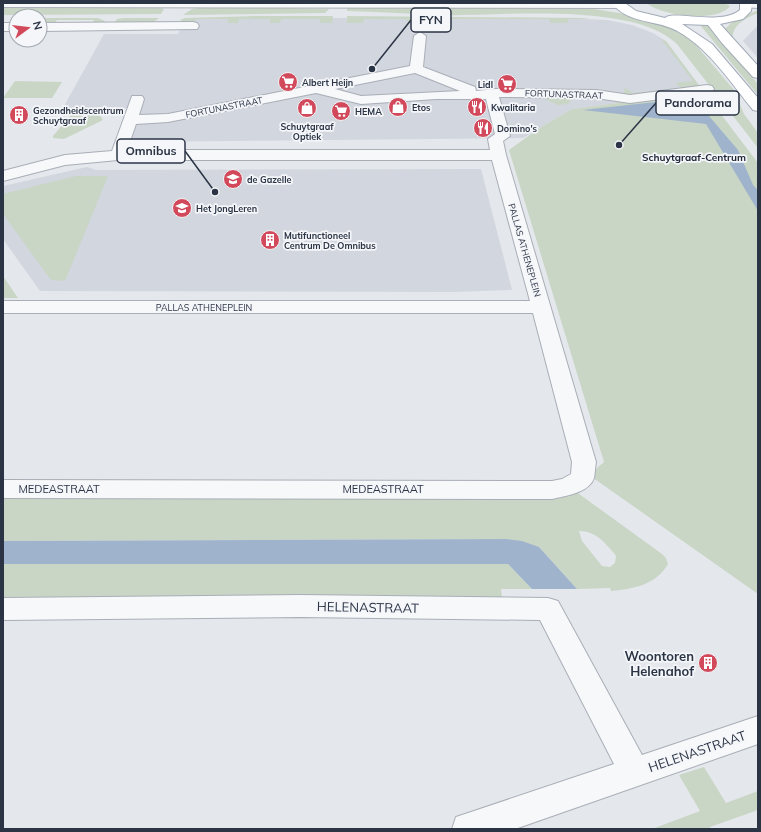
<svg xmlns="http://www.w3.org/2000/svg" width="761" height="832" font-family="Mulish,sans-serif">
<rect width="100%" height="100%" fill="#e4e7ec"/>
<path fill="#d2d6de" d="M184 18H550L607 20 632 25 653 33 666 41 704 92 572 109 523 138 125 142 136 108H63L104 34H178Z
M756 27H758V58L743 41Z
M87 167 96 170 481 169 512 290 454 292 40 291 3 239V186Z"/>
<path fill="#c9d6c5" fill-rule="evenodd" d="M647 3H724L730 6C719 23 660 16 647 3Z
M351 5 594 9 631 15 663 25 685 36 695 44 734 90 744 114 758 133V148L677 44C632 0 496 17 435 15 406 13 376 12 347 11V8Z
M3 6H156L164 9 161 14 3 15Z
M207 6H276L277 8 329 9 325 13 183 15 192 9Z
M758 10V13C746 18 731 25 733 40L725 32V29L731 23Z
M256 16H333L332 23H320V19H281L280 23H270V19H239L238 23H228V19H196L194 23 184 22 180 20 185 18Z
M347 16 583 18 626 24 591 19H567L569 23H551L549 19H420V23H408L407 19H364L363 23H347Z
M40 18H98L105 21 103 24H92L94 20H57L54 24H42L45 20H40Z
M124 18H159L152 23 114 24 117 19Z
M700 25H708L758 84V95Z
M662 40 666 41 701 88 630 96 623 95 625 88 633 93 681 88 676 83 693 81Z
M15 81 62 82 52 98H3Z
M704 92 758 163V594L589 475 604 462 509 150 538 129 572 109Z
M541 97H570L572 99 568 104 558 105Z
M81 113 100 115 103 120 64 139 53 138V136L71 115Z
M76 176H108L65 281 51 280 3 214V194Z
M3 276 18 298H3Z
M575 491 662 554 666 558 668 564C656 585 633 589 611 591L610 588 577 589 539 547 506 539 3 541V496ZM579 531C596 531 604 542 614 553L616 556 615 563 610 567 602 566 582 541Z
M3 564H508L532 589H501L502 597 3 598Z
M704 767 726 803 758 791V810L710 827 711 829H652L700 811 679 775Z"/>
<path fill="#9fb4cc" d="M683 99 695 103 703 109 738 150 753 185 758 190V211L706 124 583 110Z
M506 539 522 541 539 547 577 589H532L508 564H3V541Z"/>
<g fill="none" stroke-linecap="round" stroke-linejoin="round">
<defs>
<path id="minor" d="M3 3H624L626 5 620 8 3 7Z
M743 3H758V8L743 7 741 5Z
M193 22 197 23 199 26 197 29 40 31V23Z
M3 23H16V31H3Z
M420 32 426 36 423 67 475 87 476 91 496 89 596 90 630 95 707 85 712 86 714 89 712 92 707 93 630 103 596 98 499 97 510 136 503 141 506 155 596 462C595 467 595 473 594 478 589 493 565 496 552 499L3 498V480L552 481 562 479 571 474 572 462 533 313H3V301H530L492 160H118L65 165 3 181V171L65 155 112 151 132 96H142L144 99 139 115 168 114 410 66 414 36ZM415 73 460 91 361 96 335 89ZM316 93 361 104 436 99H486L495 134 488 139 490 150H127L136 124 168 122Z
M300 595 548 598 558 601 642 755 758 716V744L515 829H452L456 817 468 813 614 764 540 620 300 617 3 620V598Z"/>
<path id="major" d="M612 3H625L636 11 665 18C673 10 721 26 740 10V3H752L751 11 743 19 720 24 758 66V78L753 77 722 43 708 25 682 24 712 44 758 98V111L753 110C731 83 710 50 679 32 659 19 628 25 612 3Z"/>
</defs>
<use href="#minor" stroke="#a9aeb7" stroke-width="2"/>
<use href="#major" stroke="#a3abb8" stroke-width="2"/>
<use href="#minor" fill="#f7f8fa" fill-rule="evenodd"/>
<use href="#major" fill="#fff" fill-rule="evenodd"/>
</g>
<defs>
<symbol id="supermarket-disc" viewBox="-11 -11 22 22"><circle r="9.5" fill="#d1495b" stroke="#f4f6f9"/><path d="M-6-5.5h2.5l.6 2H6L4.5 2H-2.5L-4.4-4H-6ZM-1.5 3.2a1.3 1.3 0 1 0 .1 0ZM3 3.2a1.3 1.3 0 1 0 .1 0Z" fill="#fff"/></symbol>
<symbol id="shop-disc" viewBox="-11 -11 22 22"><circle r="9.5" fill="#d1495b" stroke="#f4f6f9"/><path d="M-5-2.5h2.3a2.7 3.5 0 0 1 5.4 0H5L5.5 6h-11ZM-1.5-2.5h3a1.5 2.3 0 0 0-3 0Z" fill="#fff"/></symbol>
<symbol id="restaurant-disc" viewBox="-11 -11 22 22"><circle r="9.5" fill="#d1495b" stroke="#f4f6f9"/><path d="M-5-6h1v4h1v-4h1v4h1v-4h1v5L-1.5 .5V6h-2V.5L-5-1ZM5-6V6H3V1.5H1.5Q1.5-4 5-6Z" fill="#fff"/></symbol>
<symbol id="building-disc" viewBox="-11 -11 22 22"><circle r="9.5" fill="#d1495b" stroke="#f4f6f9"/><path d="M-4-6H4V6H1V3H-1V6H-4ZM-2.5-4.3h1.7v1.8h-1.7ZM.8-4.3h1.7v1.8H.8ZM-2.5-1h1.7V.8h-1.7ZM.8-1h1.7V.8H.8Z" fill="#fff"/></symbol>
<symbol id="school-disc" viewBox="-11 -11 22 22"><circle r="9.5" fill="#d1495b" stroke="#f4f6f9"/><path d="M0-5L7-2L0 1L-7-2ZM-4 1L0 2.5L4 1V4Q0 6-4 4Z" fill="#fff"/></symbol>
</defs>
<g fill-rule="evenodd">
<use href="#supermarket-disc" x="277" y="71" width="22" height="22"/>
<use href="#supermarket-disc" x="496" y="73" width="22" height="22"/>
<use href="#shop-disc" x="387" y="96" width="22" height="22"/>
<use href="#restaurant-disc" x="466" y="96" width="22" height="22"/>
<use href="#shop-disc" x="296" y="97" width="22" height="22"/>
<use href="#supermarket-disc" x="330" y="100" width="22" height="22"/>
<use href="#building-disc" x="8" y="104" width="22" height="22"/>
<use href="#restaurant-disc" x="472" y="117" width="22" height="22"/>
<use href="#school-disc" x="222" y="168" width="22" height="22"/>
<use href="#school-disc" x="171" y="197" width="22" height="22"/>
<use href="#building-disc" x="259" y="229" width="22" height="22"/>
<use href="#building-disc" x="697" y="652" width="22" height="22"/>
</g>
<g text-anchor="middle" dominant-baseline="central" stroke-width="3.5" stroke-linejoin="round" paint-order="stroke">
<g font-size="9" font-weight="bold" fill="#2b3445" stroke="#f4f6f9" text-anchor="start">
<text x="302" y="82">Albert Heijn</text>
<text x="493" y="84" text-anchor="end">Lidl</text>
<text x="412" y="107">Etos</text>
<text x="491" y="107">Kwalitaria</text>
<text x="33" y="110">Gezondheidscentrum<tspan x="33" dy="10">Schuytgraaf</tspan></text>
<text x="355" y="111">HEMA</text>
<text x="307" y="126" text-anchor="middle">Schuytgraaf<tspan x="307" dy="10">Optiek</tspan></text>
<text x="497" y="128">Domino's</text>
<text x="247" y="179">de Gazelle</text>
<text x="196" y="208">Het JongLeren</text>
<text x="284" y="235">Mutifunctioneel<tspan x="284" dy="10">Centrum De Omnibus</tspan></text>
</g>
<g font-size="9" fill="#2b3445" stroke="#f4f6f9">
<text transform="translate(564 94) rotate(2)">FORTUNASTRAAT</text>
<text transform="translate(224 107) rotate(-11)">FORTUNASTRAAT</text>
<text transform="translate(525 250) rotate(74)">PALLAS ATHENEPLEIN</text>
<text x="204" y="307">PALLAS ATHENEPLEIN</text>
</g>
<g font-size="10" font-weight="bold" fill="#1d2536" stroke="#f4f6f9">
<text x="694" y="157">Schuytgraaf-Centrum</text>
</g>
<g font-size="11" fill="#2b3445" stroke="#f4f6f9">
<text x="59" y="489">MEDEASTRAAT</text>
<text x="383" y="489">MEDEASTRAAT</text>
</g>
<g font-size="13" fill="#2b3445" stroke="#f4f6f9">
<text transform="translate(368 607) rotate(1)">HELENASTRAAT</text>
<text transform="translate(697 751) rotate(-19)">HELENASTRAAT</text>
</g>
<g font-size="13" font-weight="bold" fill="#2b3445" stroke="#f4f6f9" text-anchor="end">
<text x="694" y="656">Woontoren<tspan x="694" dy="15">Helenahof</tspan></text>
</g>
</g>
<path fill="none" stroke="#2b3445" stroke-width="1.5" d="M372 69L411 20M619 145L656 103M215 192L185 151"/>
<g fill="#2b3445" stroke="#f4f6f9" stroke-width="1.5">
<circle cx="372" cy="69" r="4"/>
<circle cx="619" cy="145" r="4"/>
<circle cx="215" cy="192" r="4"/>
</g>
<g fill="#f4f6f9" stroke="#2b3445" stroke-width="1.5">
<rect x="411" y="8" width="40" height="24" rx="4"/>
<rect x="656" y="91" width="83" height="24" rx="4"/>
<rect x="117" y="139" width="68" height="24" rx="4"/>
</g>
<g font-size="12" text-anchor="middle" font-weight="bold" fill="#2b3445">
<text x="431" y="24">FYN</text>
<text x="698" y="107">Pandorama</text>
<text x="151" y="155">Omnibus</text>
</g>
<rect width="761" height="832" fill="none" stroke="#2b3445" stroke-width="8"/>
<g transform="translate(28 28) rotate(75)"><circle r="19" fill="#f4f6f9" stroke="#a4a8b1"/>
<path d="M0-3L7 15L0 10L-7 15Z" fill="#d1495b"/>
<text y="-6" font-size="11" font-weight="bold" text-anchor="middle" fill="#2b3445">N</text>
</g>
</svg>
